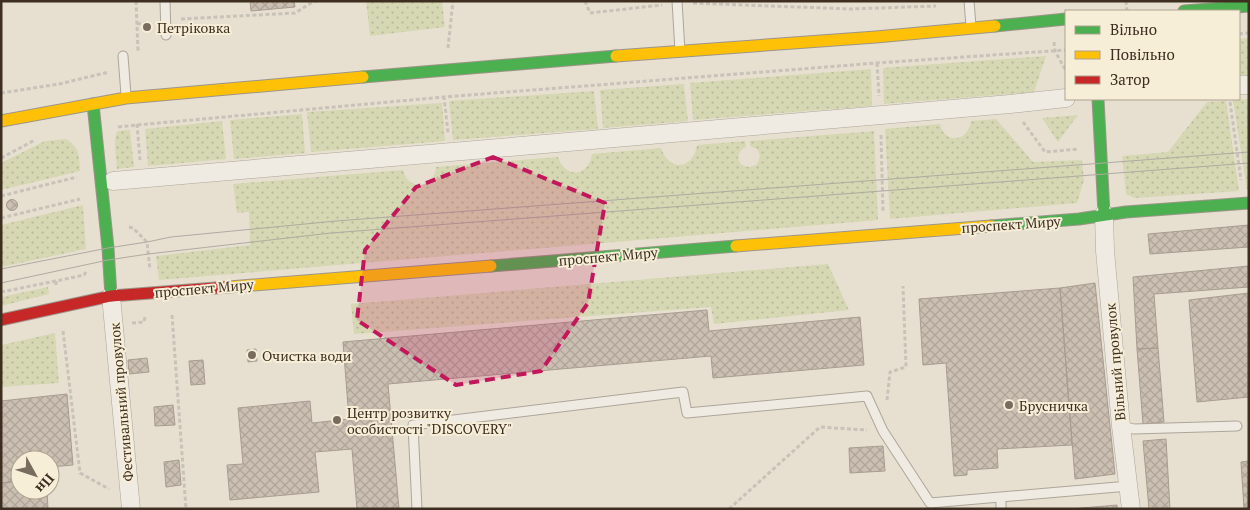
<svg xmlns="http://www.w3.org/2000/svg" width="1250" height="510" font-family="'PT Serif',serif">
<defs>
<pattern id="grass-dots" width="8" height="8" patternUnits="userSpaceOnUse" patternTransform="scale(1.25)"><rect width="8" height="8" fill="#d6d7b3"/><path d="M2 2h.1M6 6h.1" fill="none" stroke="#b9b99a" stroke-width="1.8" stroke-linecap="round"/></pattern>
<pattern id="building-cross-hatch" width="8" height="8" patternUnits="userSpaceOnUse" patternTransform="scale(1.25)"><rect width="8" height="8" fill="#cbbfb2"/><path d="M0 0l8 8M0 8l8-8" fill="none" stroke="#afa499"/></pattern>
</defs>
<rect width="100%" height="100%" fill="#e7e0d1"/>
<path fill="url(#grass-dots)" d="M366 1H442L445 27 370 36Z
M1249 38V75H1239V39Z
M1046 56 1034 92 884 104 883 68Z
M871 69 872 106 693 120 690 83Z
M684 84 688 121 603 128 600 90Z
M594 91 598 129 453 140 449 101Z
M1249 99V189L1247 190 1233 100Z
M1226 101 1239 191 1135 198 1126 194 1122 156 1168 152 1207 102Z
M442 103 445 141 311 152 307 112Z
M302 114 305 153 234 159 230 120Z
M1078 115 1058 142 1042 118Z
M996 119 1033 162 1082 160 1084 180 1077 203 890 219 885 129 940 124C945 145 968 142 971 121Z
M222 121 226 159 148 166 145 129Z
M130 130 134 167 117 169C116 156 113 143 117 131Z
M874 131 878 220 159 280 156 256 250 245 249 212 237 213 233 184 403 170C406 180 410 183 420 186 430 183 435 178 436 167L558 157C565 179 589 177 592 154L661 148C669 172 693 170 697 145L745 141 746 147C731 155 740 172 756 165 760 160 761 155 757 149L750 146V141Z
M66 139C80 148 79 155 80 171L1 190V163L45 141Z
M83 205 86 249 1 267V225Z
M828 264 849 310 714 324 711 307 354 334 351 304Z
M48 287 49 294 1 306V297Z
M55 333 59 383 1 387V345Z"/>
<path fill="url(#building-cross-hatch)" stroke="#a89c90" d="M250 1H294L295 7 251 11Z
M6.5 205a5.5 5.5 0 1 1 11 0a5.5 5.5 0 1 1-11 0Z
M1249 225V247L1150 254 1148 234Z
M1249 266V287L1154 294 1158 348 1137 349 1133 277Z
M1095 283 1115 474 1075 479 1060 288Z
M1060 288 1072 445 997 449 998 468 967 470V475L954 476 946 363 923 365 919 299Z
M1249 293V397L1197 402 1189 300Z
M707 310 709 331 860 317 864 365 713 378 711 356 388 384 399 509H357L352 449 315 452 319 492 230 500 227 465 243 464 238 408 310 401 312 423 349 419 343 342Z
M1158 348 1164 422 1143 424 1137 349Z
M256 349 257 361 248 362 247 350Z
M147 358 149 372 129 374 128 360Z
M203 360 205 384 191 385 189 361Z
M67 394 73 465 50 467V460H20V481L1 483V401Z
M173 405 175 425 155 426 154 407Z
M1166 439 1170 509H1149L1143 441Z
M883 446 885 471 850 473 849 448Z
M179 460 181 485 166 487 164 462Z
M1249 461V509H1244L1241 462Z
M20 481V490H47L48 509H1V483Z
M1117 505V509H1071Z"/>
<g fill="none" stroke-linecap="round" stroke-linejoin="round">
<defs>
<path id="lane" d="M165 1 166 35
M677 1 680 51
M969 1 971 26
M123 56 126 95
M1121 426 1134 429 1237 426
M1001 497V509
M417 509 413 425 683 392 687 413 867 396 883 431 930 503 1129 486"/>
<path id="street" d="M1239 85H1249
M113 181 1010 104 1066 98
M1104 214 1105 251 1121 426 1131 509
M111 296 131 509"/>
<path id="fast" d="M1184 11 1249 6
M995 26 1066 19
M363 77 616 56
M1098 99 1104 214
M93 104 108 248 111 296
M991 226 1079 219 1126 212 1249 203
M491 266 736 246"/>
<path id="slow" d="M616 56 876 37 995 26
M1 121 126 98 363 77
M736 246 991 226
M229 287 491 266"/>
<path id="jam" d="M1 320 111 296 229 287"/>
</defs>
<use href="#lane" stroke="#ada599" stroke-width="11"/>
<use href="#street" stroke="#ada599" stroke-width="19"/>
<use href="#fast" stroke="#9c958a" stroke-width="13"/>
<use href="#slow" stroke="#9c958a" stroke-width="13"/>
<use href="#jam" stroke="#9c958a" stroke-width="13"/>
<path stroke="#c8c2b9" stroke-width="3" stroke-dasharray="4 2.5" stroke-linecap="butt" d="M136 1 138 51
M585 1 590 13 662 5
M1126 1 1127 11
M693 3 850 9 936 6
M181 19 295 13 311 3 317 1
M137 24 150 22
M1239 34 1249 33
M1054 42 1055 51 1066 71
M448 48 453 1
M877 63 879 96
M1 93 59 84 109 72
M444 96 448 133
M1230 102 1241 180
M1023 122 1045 152 1079 149
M137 124 140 160
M118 127 137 125 444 97 877 63 1066 50
M881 135 883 211
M1 158 35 140
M1 196 77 177
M1 218 80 199
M129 227 133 228 147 242 150 270
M56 285V281L84 275 86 272
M1 292 56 281
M172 315 186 509
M132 323 144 322 145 317
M63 331 80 473 109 489
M887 400 890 372 906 367 903 286
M729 509 820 427 867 430"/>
<use href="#lane" stroke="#efebe3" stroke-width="9"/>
<use href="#street" stroke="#efebe3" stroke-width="18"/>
<use href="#fast" stroke="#4caf50" stroke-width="11"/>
<use href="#slow" stroke="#ffc107" stroke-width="11"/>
<use href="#jam" stroke="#c62828" stroke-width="11"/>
<path stroke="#afaaa2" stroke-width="1" d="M1 269 108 248 147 242 171 237 336 221 1249 152
M1 283 108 260 148 254 331 233 1249 163"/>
</g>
<path fill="#c2185b" fill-opacity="0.2" stroke="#c2185b" stroke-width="4" stroke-dasharray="10 6" stroke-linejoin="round" d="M493 157 605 203 588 303 541 371 456 385 357 320 365 250 416 187Z"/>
<g fill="#786c5e" stroke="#f7eed8" stroke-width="2">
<circle cx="147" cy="27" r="5"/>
<circle cx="252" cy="355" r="5"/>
<circle cx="1009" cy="405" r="5"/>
<circle cx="337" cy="420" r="5"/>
</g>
<g text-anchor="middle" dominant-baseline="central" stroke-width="4" stroke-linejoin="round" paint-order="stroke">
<g font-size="14" fill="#3d2e20" stroke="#f7eed8" text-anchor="start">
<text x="157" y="27">Петріковка</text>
<text x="262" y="355">Очистка води</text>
<text x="1019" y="405">Брусничка</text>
<text x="347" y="412">Центр розвитку<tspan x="347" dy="16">особистості "DISCOVERY"</tspan></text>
</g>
<g font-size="14" fill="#3d2e20" stroke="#f7eed8">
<text transform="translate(1011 224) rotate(-4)">проспект Миру</text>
<text transform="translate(608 256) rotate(-5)">проспект Миру</text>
<text transform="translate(204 288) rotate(-5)">проспект Миру</text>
<text transform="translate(1115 362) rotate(-95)">Вільний провулок</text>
<text transform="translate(121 402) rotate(-95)">Фестивальний провулок</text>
</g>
</g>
<rect width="1250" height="510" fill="none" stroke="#3d2e20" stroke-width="5"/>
<rect x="1065" y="10" width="175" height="90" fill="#f7eed8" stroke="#ada18e"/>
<rect x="1075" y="26" width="25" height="8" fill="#4caf50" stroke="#ada18e"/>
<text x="1110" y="35" font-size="15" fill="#3d2e20">Вільно</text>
<rect x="1075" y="51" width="25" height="8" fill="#ffc107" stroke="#ada18e"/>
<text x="1110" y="60" font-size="15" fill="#3d2e20">Повільно</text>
<rect x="1075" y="76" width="25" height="8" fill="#c62828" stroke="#ada18e"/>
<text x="1110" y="85" font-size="15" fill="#3d2e20">Затор</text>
<g transform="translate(35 475) rotate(130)"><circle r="24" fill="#f7eed8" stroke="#ada18e"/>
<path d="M0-4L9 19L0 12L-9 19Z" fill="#786c5e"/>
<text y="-8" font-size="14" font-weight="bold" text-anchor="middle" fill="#3d2e20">Пн</text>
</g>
</svg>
